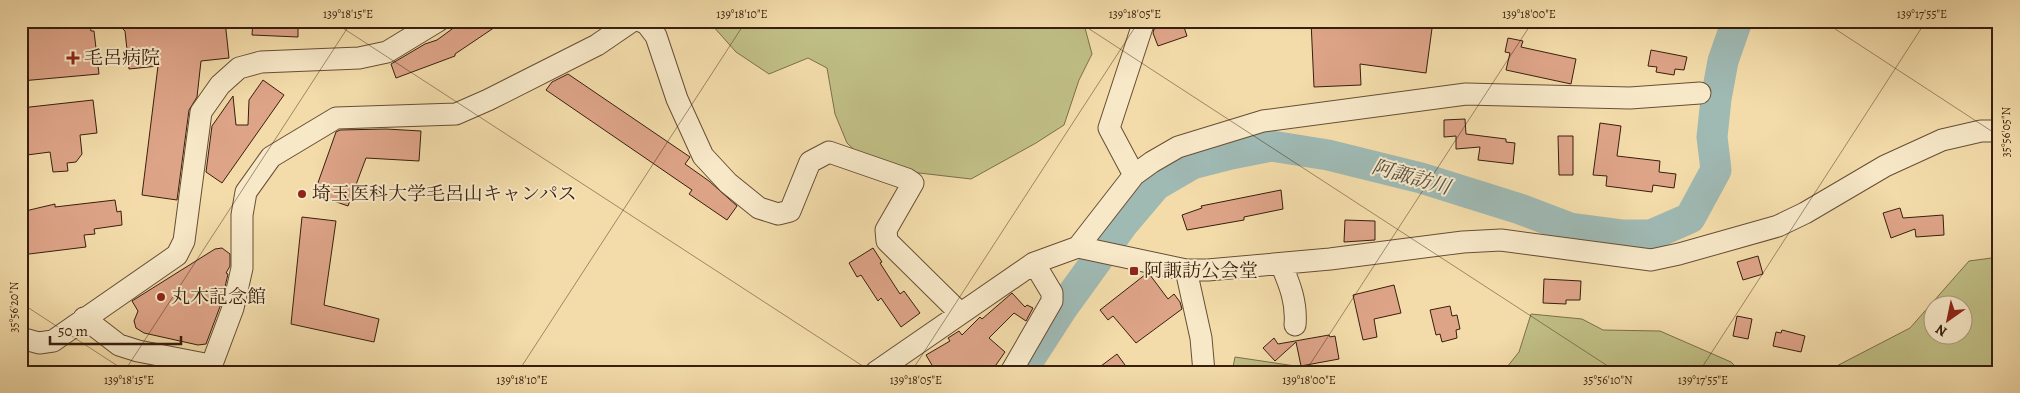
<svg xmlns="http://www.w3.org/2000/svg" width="2020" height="393" font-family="Alegreya,'Noto Serif JP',serif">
<rect width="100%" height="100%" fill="#f3dcaa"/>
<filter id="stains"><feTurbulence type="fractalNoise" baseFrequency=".004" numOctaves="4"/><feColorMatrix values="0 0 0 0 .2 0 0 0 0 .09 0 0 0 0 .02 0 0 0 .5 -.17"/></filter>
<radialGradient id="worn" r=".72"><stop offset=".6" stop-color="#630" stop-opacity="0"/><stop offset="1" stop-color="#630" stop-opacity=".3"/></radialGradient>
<path fill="#c0bf85" stroke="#7c6f4a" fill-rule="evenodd" d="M716 21H1077L1085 28 1092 54 1079 80 1064 125 1036 143 971 179 902 171 863 158 847 143 835 114 827 68 808 58 769 74 736 52 712 25Z
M1999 257V372H1825L1910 328 1969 261ZM1932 306H1962V336H1932Z
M1531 314 1582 319 1603 330 1660 331 1731 362 1741 372H1503L1519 352Z
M1235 357 1335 372H1232Z"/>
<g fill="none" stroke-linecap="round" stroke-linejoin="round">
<path stroke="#9fb9b3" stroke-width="31" d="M1021 372 1061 310 1123 224 1156 185 1192 164 1231 154 1272 146 1328 155 1421 178 1520 209 1570 228 1623 235H1651L1690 218 1716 170 1712 137 1716 99 1723 61 1737 21"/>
</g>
<path fill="#dea488" stroke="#381f0e" d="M86 21 87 26 90 25 91 31H94L99 74 21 81V27Z
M115 21H225L229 58 201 61 197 97 189 110 177 200 142 195 158 66 129 69 125 31Z
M253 21H298V37L252 35Z
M463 21H504L455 54V56L396 78 391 64 425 44 437 40Z
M1182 21 1187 36 1158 46 1153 33 1154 29Z
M1311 21H1433L1426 73 1360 64 1361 85 1314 87Z
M1508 38 1523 41 1521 47 1576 59 1571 84 1506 70 1510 53 1505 52Z
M1651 50 1687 57 1684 70 1675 69 1674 75 1656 72 1657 67 1648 66Z
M568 74 690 157 685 164 709 181 737 206 727 220 689 194 692 190 546 90 552 82Z
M263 80 284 95 222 183 206 172 212 126 233 96 236 125H248L249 100Z
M93 100 97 133 80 135 82 154 76 162 67 163 68 171 53 172 50 152 27 155 25 138H21V108Z
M1465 119 1466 134 1506 139V142L1515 143 1513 164 1478 160 1480 147 1456 149V136L1444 137V120Z
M1600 123 1621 126 1617 156 1660 161 1659 172 1676 174 1674 188 1653 185 1652 192 1606 186 1607 176 1593 175Z
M386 129 421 131 419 161 366 158 348 206 314 194 336 132 340 130Z
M1558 136H1573V175H1559Z
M1281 190 1283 209 1244 217V220L1187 230 1182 215 1202 208 1201 206Z
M115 200 117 212 121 211 122 225 94 229 95 234 84 235 86 247 21 255V212L55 204V207Z
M1900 208 1903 218 1943 215 1944 235 1916 237 1915 229 1891 238 1883 213Z
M302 217 336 221 324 305 379 319 374 342 291 324Z
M1345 220 1375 221V240L1344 242Z
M222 248 230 254V266L226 273 228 274 221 304 206 344 198 345 144 333 136 328 134 321 138 311 132 301 215 249Z
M873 248 882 262 880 263 900 294 904 291 920 313 901 327 881 298 878 301 861 275 857 277 849 263Z
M1758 256 1763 274 1743 280 1737 262Z
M1146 274 1150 275 1168 299 1174 294 1180 302 1182 309 1136 343 1113 316 1108 320 1100 310Z
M1544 279 1581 281 1580 300H1566V304L1543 303Z
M1394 285 1401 313 1374 319 1377 337 1363 340 1353 295Z
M1012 293 1025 307 1027 305 1033 308 1026 321 1014 313 989 338 1005 352 991 372H936L926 355 950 341 948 338 959 331 962 335 980 317 982 319Z
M1450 306 1452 316 1457 315 1460 329 1456 330 1457 338 1442 342 1440 334 1436 335 1430 310Z
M1737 316 1752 319 1748 339 1733 336Z
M1782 330 1805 336 1801 352 1773 346 1776 332 1781 333Z
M1329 335 1330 337 1335 336 1339 359 1301 366 1296 342 1275 361 1263 348 1274 338 1278 344Z
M1117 354 1125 365 1116 372H1093Z"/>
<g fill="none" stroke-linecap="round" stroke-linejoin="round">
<defs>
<path id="minor" d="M640 21 646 23 656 36 677 99 703 156 728 183 759 208 778 214 790 211 810 162 829 152 907 179 913 183 886 230 887 241 960 313
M1134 175 1109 128 1144 21
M1078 247 1134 175 1152 162 1178 147 1263 121 1466 94 1630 98 1700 93
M1281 264C1290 285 1297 303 1295 325
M1186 270 1201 338 1204 372
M84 318 119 345 138 351 210 365
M21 338 39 343 53 341 177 255 184 241 201 112 220 85 239 68 261 62 359 58 387 52 438 21
M209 372 233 308 242 268V215L246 192 271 157 336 118 456 114 488 100 597 45 632 21
M876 372 1034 263 1078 247 1186 270H1208L1330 259 1463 242 1501 240 1651 260 1679 254 1778 226 1805 213 1885 166 1942 140 1981 131H1999
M1011 372 1052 301V293L1034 263"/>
</defs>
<use href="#minor" stroke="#674e35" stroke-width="23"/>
<use href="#minor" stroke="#f7e8c8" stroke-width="21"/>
</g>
<path fill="none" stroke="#381f0e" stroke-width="1" stroke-opacity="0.45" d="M332 21 872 372M1077 21 1617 372M1823 21 1999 136M21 303 127 372M124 372 352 21M518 372 746 21M911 372 1139 21M1305 372 1533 21M1699 372 1926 21"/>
<g fill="#8f2418" stroke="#f7e8c8" stroke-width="2">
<path d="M70.5 50.5h5v5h5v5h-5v5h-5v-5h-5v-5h5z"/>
<circle cx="302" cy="194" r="5"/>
<rect x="1129" y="266" width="10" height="10" rx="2.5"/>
<circle cx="161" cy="297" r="5"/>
</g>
<g text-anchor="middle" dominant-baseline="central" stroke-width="4" stroke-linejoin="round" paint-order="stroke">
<g font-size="19" fill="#381f0e" stroke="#f7e8c8" text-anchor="start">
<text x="84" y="58">毛呂病院</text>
<text x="312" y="194">埼玉医科大学毛呂山キャンパス</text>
<text x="1144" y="271">阿諏訪公会堂</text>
<text x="171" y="297">丸木記念館</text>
</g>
<g font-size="20" font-style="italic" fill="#574d40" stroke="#f7e8c8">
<text transform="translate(1411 177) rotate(16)">阿諏訪川</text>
</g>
</g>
<rect width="2020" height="393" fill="none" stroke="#f3dcaa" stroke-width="55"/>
<g transform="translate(1948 320) rotate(213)"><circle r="24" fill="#f7e8c8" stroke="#ab987e"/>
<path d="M0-4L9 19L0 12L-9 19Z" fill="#8f2418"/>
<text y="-8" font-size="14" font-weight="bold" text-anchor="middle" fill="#381f0e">N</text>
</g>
<path d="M50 336v8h131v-8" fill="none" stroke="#381f0e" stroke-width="2.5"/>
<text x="58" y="336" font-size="15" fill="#381f0e" stroke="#f7e8c8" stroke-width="4" paint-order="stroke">50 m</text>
<rect x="28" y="28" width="1964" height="338" fill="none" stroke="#381f0e" stroke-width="2"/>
<g font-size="12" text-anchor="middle" fill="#381f0e">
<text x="348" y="18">139°18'15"E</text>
<text x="742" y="18">139°18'10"E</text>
<text x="1135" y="18">139°18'05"E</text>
<text x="1529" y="18">139°18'00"E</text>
<text x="1922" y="18">139°17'55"E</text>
<text transform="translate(2006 132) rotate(-90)" y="4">35°56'05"N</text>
<text transform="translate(14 307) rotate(-90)" y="4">35°56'20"N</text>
<text x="129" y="384">139°18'15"E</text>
<text x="522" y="384">139°18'10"E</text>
<text x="916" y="384">139°18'05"E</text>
<text x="1309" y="384">139°18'00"E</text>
<text x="1608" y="384">35°56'10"N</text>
<text x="1703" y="384">139°17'55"E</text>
</g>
<rect width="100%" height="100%" filter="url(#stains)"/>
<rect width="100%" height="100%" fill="url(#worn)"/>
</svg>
